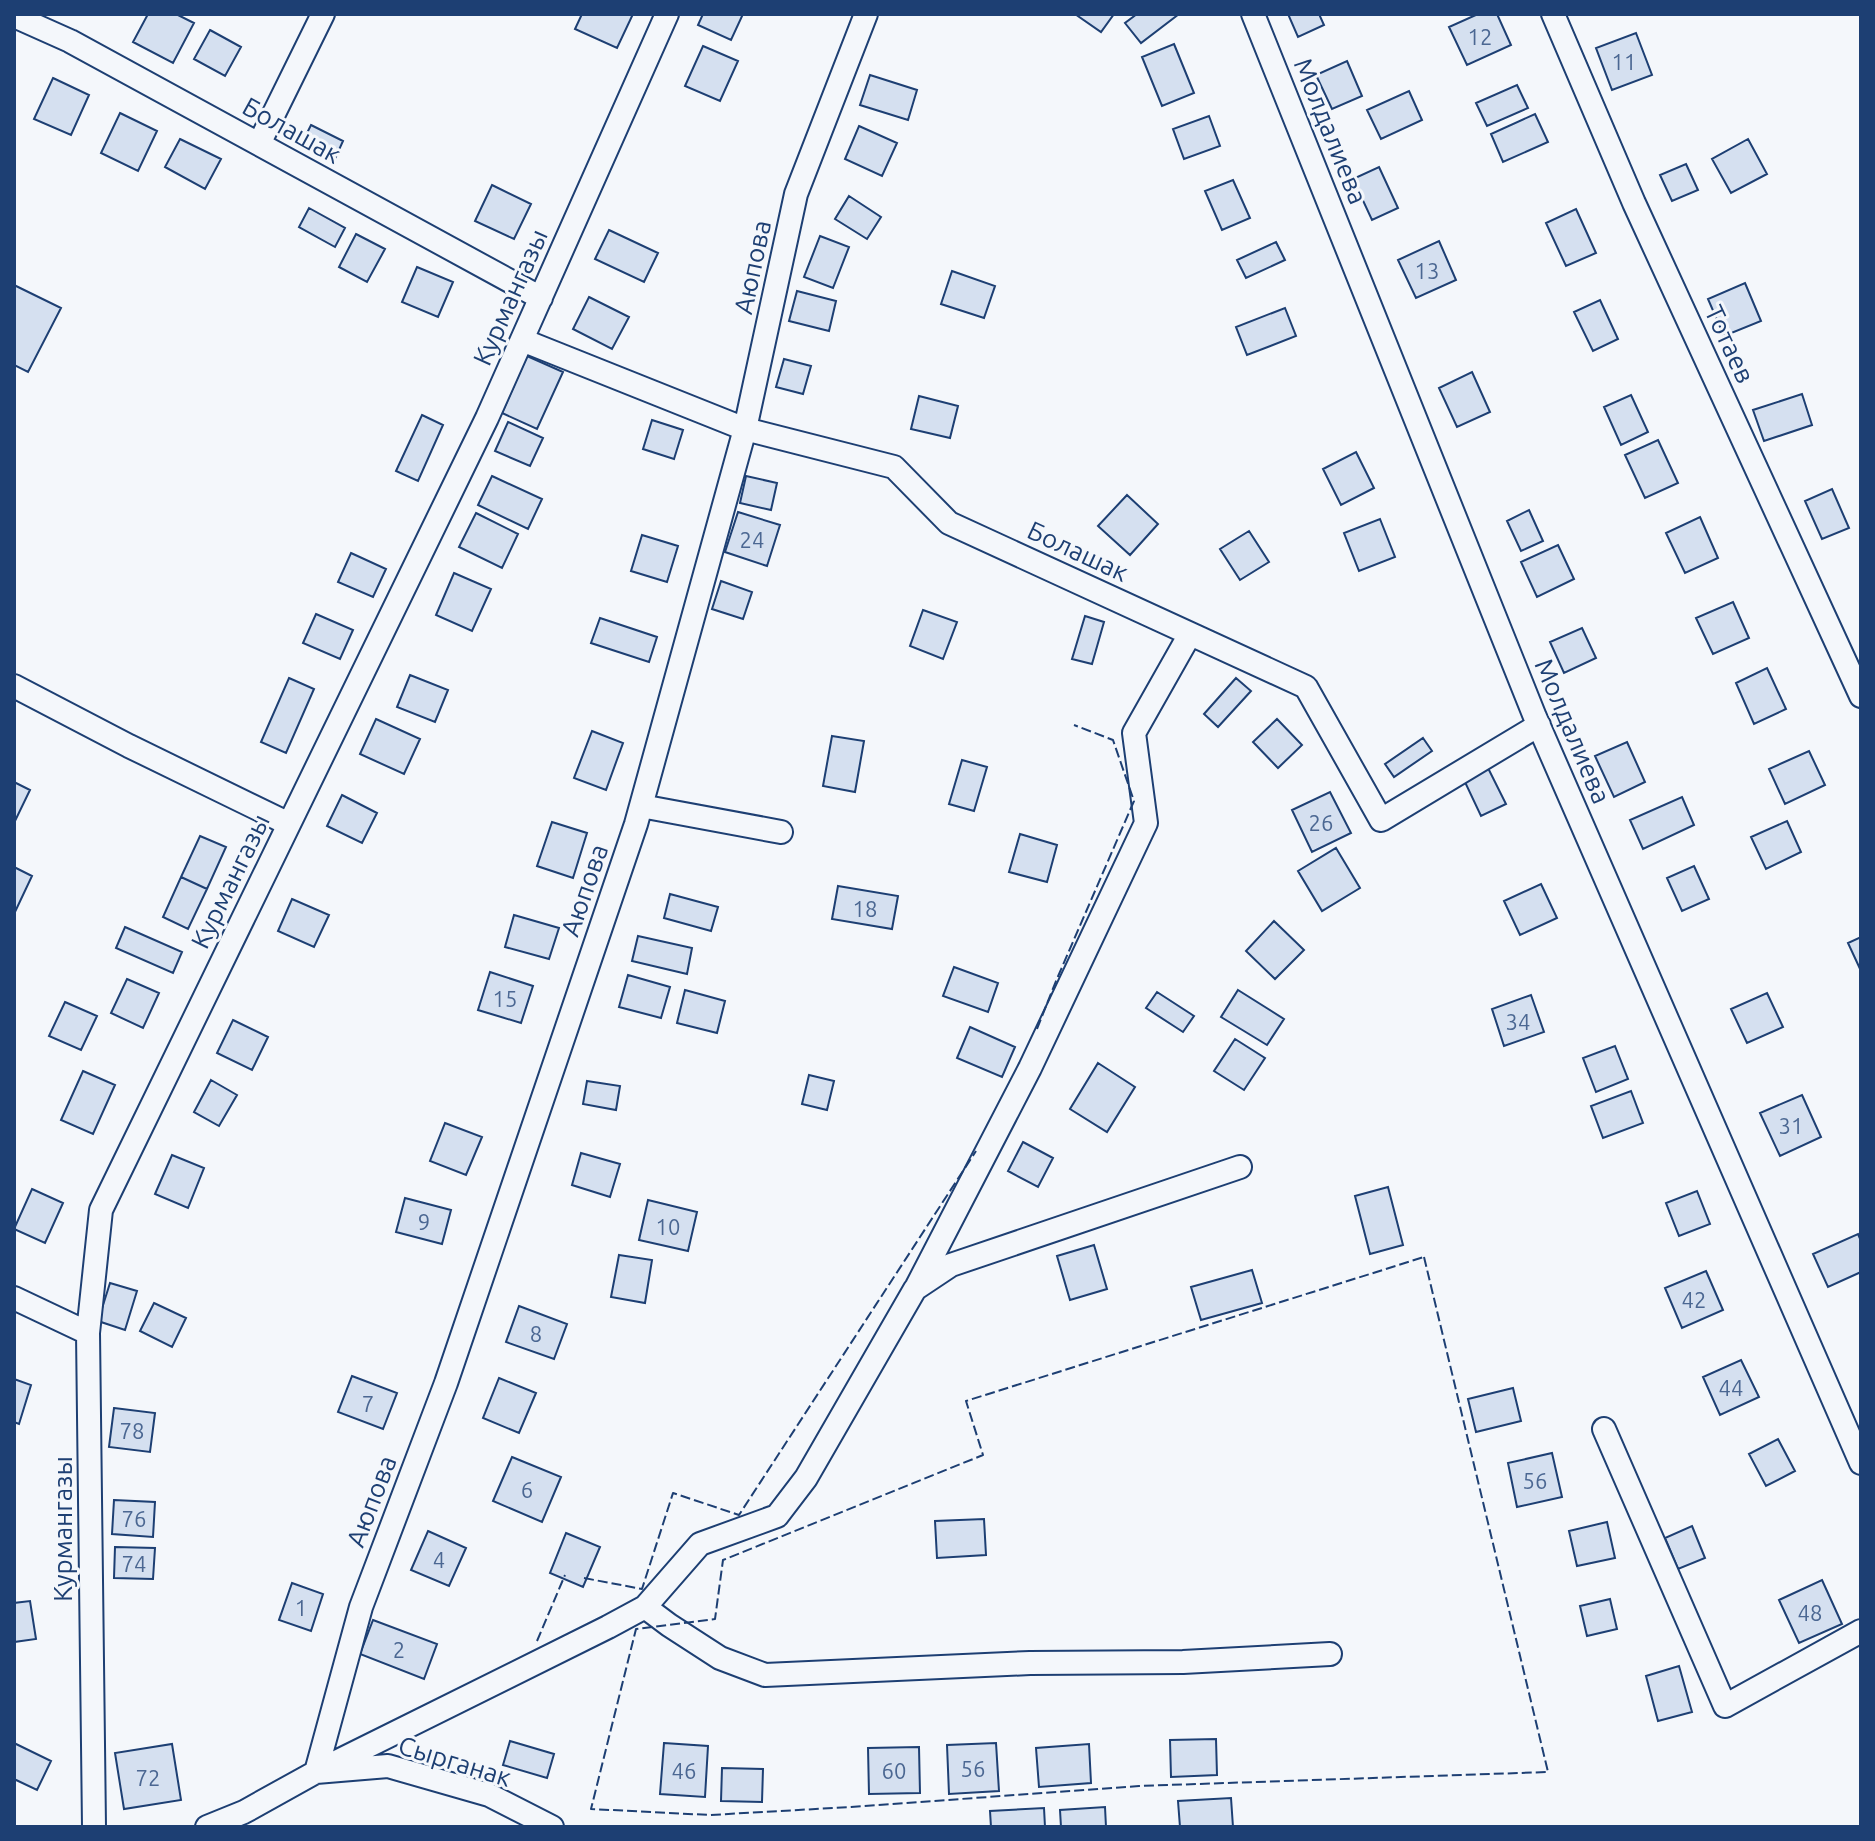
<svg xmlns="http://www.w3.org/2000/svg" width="1875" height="1841" font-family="Ubuntu,sans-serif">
<rect width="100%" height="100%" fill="#f4f7fb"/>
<path fill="#d5e0f0" stroke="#1d3f73" stroke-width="2" d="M148 14H176L194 23 173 63 133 42Z
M582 14H633L617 48 575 29Z
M703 14H743L731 40 698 25Z
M1075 14H1114L1101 32Z
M1137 14H1179L1141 43 1125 23Z
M1288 14H1319L1324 25 1298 37Z
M1478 14H1497L1511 45 1467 65 1449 27Z
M210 30 241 47 225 76 194 59Z
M1636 33 1652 75 1612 90 1596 48Z
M1174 44 1194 93 1162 106 1142 57Z
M703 46 738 61 720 101 685 86Z
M1347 61 1362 96 1332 109 1316 75Z
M870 75 917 90 908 120 860 105Z
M53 78 89 95 71 135 34 119Z
M1517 85 1528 108 1487 126 1476 103Z
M1409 91 1422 120 1381 139 1367 110Z
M120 113 157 131 138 171 101 153Z
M1535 114 1548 142 1503 162 1491 134Z
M1209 116 1220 146 1184 159 1173 129Z
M311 125 343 141 334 161 301 145Z
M859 126 897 143 882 176 845 159Z
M180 139 221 159 205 189 165 167Z
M1748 139 1767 174 1731 193 1712 159Z
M1686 164 1698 190 1672 201 1660 175Z
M1379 167 1398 208 1372 220 1353 179Z
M1233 180 1250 218 1222 230 1205 191Z
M492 185 531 204 514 239 475 221Z
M849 196 881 217 867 239 835 219Z
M309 208 345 228 335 247 299 227Z
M1576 209 1596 253 1566 266 1546 223Z
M609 230 658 253 644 282 595 259Z
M356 234 385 249 367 282 339 267Z
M820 236 849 247 833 288 804 277Z
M1439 241 1456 280 1416 298 1398 260Z
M1276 242 1285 260 1246 278 1237 260Z
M417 267 453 282 438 317 402 302Z
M952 271 995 286 984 318 941 304Z
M1745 283 1761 321 1724 336 1708 299Z
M14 285 61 308 28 372 14 365Z
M797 291 836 301 829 331 789 321Z
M589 297 629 317 612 349 573 329Z
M1600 300 1618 339 1593 351 1574 312Z
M1285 308 1296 336 1247 355 1236 327Z
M527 356 563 372 537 429 502 413Z
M784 359 811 366 803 394 776 387Z
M1472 372 1490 412 1457 427 1439 388Z
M1802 394 1812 425 1764 441 1753 410Z
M1631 395 1648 432 1621 445 1604 407Z
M919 396 958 406 950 438 911 429Z
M422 415 443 425 418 481 396 471Z
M652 420 683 430 674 459 643 449Z
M508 422 543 438 530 466 495 451Z
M1658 440 1678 483 1645 498 1625 455Z
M1356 452 1374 488 1341 505 1323 469Z
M492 476 542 499 528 529 478 505Z
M746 476 777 483 771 510 740 503Z
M1832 489 1849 528 1822 539 1805 501Z
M1127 495 1158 524 1130 555 1098 526Z
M1529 510 1543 541 1521 551 1507 521Z
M738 512 780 525 767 566 725 552Z
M476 513 518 534 502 568 459 547Z
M1700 517 1718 558 1685 573 1666 533Z
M1380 519 1395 557 1359 571 1344 533Z
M1249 531 1269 562 1240 580 1220 549Z
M642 535 678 546 667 582 631 571Z
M1558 545 1574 579 1537 597 1521 562Z
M351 553 386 569 373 597 338 582Z
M454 573 491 589 472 631 436 615Z
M721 581 752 592 743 619 712 609Z
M1733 602 1749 638 1713 654 1696 618Z
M923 610 957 622 943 659 910 646Z
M316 614 353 630 340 659 303 643Z
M1085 616 1104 622 1092 664 1072 659Z
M600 618 657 637 649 662 591 643Z
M1582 628 1596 658 1564 673 1550 642Z
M1767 668 1786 709 1754 724 1736 683Z
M410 675 448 690 435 722 397 707Z
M289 678 314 689 286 753 261 742Z
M1236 678 1251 691 1218 727 1204 714Z
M376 719 420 739 404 774 360 754Z
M1277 719 1302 745 1278 768 1253 742Z
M592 731 623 743 606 790 574 778Z
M832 736 864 741 855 792 823 786Z
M1423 738 1432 751 1394 777 1385 764Z
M1627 742 1645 782 1614 797 1595 756Z
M1809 751 1825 785 1785 804 1769 769Z
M962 760 987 767 974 811 949 804Z
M1488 768 1506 804 1481 816 1464 780Z
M14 782 30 790 14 823Z
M1330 792 1351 833 1312 852 1292 810Z
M342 795 377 813 362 843 327 826Z
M1682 797 1694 825 1643 849 1630 820Z
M1787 821 1801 852 1766 869 1751 837Z
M552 822 587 833 573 878 537 866Z
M1020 834 1057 845 1047 882 1009 872Z
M200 836 226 847 207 889 181 877Z
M1336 848 1360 888 1322 911 1298 871Z
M1694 866 1709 899 1682 911 1667 878Z
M14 867 32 876 14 914Z
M181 877 207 889 188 929 163 917Z
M1541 884 1557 918 1520 935 1504 901Z
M838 886 898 896 892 929 832 919Z
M670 894 718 907 711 931 664 918Z
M292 899 329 915 314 947 278 931Z
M514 915 559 928 549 959 505 947Z
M1274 921 1304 950 1275 979 1246 951Z
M125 927 182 952 173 973 116 948Z
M638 936 692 948 687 974 632 961Z
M1861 937V971L1848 943Z
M954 967 998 983 988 1012 943 996Z
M490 972 533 986 521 1023 478 1010Z
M628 975 670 987 661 1018 619 1007Z
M127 979 159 993 143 1028 111 1013Z
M685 990 725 1001 717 1033 677 1023Z
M1238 990 1284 1019 1267 1045 1221 1017Z
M1157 992 1194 1016 1183 1032 1146 1008Z
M1767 993 1783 1027 1747 1043 1731 1009Z
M1531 995 1544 1032 1504 1046 1492 1009Z
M65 1002 97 1016 81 1050 49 1036Z
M233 1020 268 1037 252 1070 217 1053Z
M970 1027 1015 1047 1002 1077 957 1058Z
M1235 1039 1265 1058 1244 1090 1214 1071Z
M1615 1046 1628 1079 1596 1092 1583 1058Z
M1098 1063 1135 1087 1107 1132 1070 1109Z
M83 1071 115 1085 93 1134 61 1120Z
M809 1075 834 1081 827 1110 802 1104Z
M211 1080 237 1095 219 1126 194 1112Z
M587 1081 620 1086 616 1110 583 1104Z
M1631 1091 1643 1123 1603 1138 1591 1106Z
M1802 1095 1821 1137 1780 1156 1760 1113Z
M445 1123 482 1137 466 1175 430 1161Z
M1023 1142 1053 1158 1038 1187 1008 1171Z
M581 1153 620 1164 610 1197 572 1185Z
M172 1155 204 1168 188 1208 155 1194Z
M1388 1187 1403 1245 1370 1254 1355 1196Z
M32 1189 63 1203 45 1243 14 1229Z
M1697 1191 1710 1224 1679 1236 1666 1203Z
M405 1198 451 1210 442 1244 396 1232Z
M648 1200 697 1212 688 1251 639 1240Z
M1858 1234 1861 1241V1272L1828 1287 1813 1254Z
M1094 1245 1107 1289 1070 1300 1057 1256Z
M619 1255 652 1260 645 1303 611 1297Z
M1252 1270 1262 1303 1201 1320 1191 1287Z
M1706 1271 1723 1310 1682 1328 1665 1288Z
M110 1283 137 1291 125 1330 98 1321Z
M154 1303 186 1318 172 1347 140 1331Z
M519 1306 567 1324 554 1359 506 1342Z
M1741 1360 1759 1397 1720 1415 1703 1377Z
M352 1376 397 1393 383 1429 338 1412Z
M499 1378 536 1393 519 1433 483 1418Z
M14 1379 31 1385 19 1424 14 1422Z
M1513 1388 1521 1421 1476 1432 1468 1399Z
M114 1408 155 1413 150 1452 109 1447Z
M1778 1439 1795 1471 1766 1486 1749 1454Z
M1552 1453 1562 1497 1517 1507 1508 1463Z
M512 1457 561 1477 542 1522 493 1501Z
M114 1500 155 1502 153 1537 112 1534Z
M984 1519 986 1555 937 1558 935 1521Z
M1607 1522 1615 1558 1577 1566 1569 1531Z
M1692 1526 1705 1558 1678 1569 1665 1538Z
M428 1531 466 1548 449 1586 411 1570Z
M566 1533 600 1547 583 1587 550 1573Z
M115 1547 155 1548 153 1579 114 1578Z
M1822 1580 1842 1624 1799 1643 1779 1600Z
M292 1583 323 1594 311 1631 279 1620Z
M1610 1599 1617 1629 1587 1636 1580 1606Z
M30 1601 36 1639 14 1642V1603Z
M373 1620 437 1644 424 1679 360 1654Z
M1679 1666 1692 1712 1658 1721 1646 1676Z
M1216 1739 1217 1775 1171 1777 1170 1740Z
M510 1741 554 1754 547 1778 503 1765Z
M14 1743 51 1761 37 1790 14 1779Z
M664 1743 708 1746 705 1797 660 1794Z
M996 1743 999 1791 949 1794 947 1745Z
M172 1744 181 1800 124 1809 115 1753Z
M1089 1744 1091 1783 1039 1787 1036 1748Z
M919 1747 920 1793 869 1794 868 1748Z
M722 1768 763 1769 762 1802 721 1801Z
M1231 1798 1233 1827H1180L1178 1801Z
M1105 1807 1106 1827H1061L1060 1810Z
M1044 1808 1045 1827H991L990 1811Z"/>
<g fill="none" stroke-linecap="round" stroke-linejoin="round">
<defs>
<path id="minor" d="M1253 14 1535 717 1861 1463
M1553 14 1634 203 1861 696
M14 16 70 41 541 298
M259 144 323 14
M522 340 745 429 894 467 949 523 1306 687 1381 820 1539 725
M14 686 129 746 289 824
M641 806 781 832
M917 1286 1030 1068 1146 823 1134 733 1190 634
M14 1298 88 1333
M1604 1429 1725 1706 1861 1631
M645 1607 669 1625 720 1658 765 1675 1030 1663 1183 1662 1330 1654
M316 1772 361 1607 446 1383 636 824 745 429 796 194 866 14
M316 1772 608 1627 645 1607 700 1544 777 1516 806 1478 915 1289 951 1265 1240 1167
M94 1827 88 1333 101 1210 487 418 667 14
M207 1827 244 1812 316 1772 388 1766 489 1795 552 1827"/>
</defs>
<use href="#minor" stroke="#1d3f73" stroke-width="26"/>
<use href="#minor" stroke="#f4f7fb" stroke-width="22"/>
<path stroke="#1d3f73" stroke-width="2" stroke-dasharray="10 4" stroke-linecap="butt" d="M1037 1029 1056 981 1134 801 1113 740 1074 725
M1424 1257 1548 1772 1139 1786 851 1807 710 1815 591 1809 636 1629 715 1619 723 1560 983 1455 966 1401Z
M584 1578 642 1589 673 1493 739 1515 976 1151
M537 1641 565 1575"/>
</g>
<g text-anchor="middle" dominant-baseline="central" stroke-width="6" stroke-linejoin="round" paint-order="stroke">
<g font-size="22" fill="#4b6792">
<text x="1480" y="36">12</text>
<text x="1624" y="61">11</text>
<text x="1427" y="270">13</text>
<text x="752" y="539">24</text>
<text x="1321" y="822">26</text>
<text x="865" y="908">18</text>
<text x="505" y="998">15</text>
<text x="1518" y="1021">34</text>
<text x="1791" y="1125">31</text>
<text x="424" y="1221">9</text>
<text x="668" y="1226">10</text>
<text x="1694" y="1299">42</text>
<text x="536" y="1333">8</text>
<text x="1731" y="1387">44</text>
<text x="368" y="1403">7</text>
<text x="132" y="1430">78</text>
<text x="1535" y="1480">56</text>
<text x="527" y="1489">6</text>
<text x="134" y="1518">76</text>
<text x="439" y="1559">4</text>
<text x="134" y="1563">74</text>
<text x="301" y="1607">1</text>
<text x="1810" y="1612">48</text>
<text x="399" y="1649">2</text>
<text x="973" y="1768">56</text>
<text x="684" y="1770">46</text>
<text x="894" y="1770">60</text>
<text x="148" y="1777">72</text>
</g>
<g font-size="26" fill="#1d3f73" stroke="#f4f7fb">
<text transform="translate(292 130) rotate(29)">Болашак</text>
<text transform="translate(1331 131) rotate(68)">Молдалиева</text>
<text transform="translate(752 267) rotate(-78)">Аюпова</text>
<text transform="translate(510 297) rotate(-66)">Курмангазы</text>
<text transform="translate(1730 344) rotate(65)">Тотаев</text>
<text transform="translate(1078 551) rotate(25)">Болашак</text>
<text transform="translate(1573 731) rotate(67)">Молдалиева</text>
<text transform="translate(230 881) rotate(-64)">Курмангазы</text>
<text transform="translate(584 890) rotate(-71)">Аюпова</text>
<text transform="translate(371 1501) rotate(-69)">Аюпова</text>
<text transform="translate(62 1529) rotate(-90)">Курмангазы</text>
<text transform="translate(455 1761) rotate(17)">Сырганак</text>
</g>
</g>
<rect width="1875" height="1841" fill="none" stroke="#1d3f73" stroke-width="32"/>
</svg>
